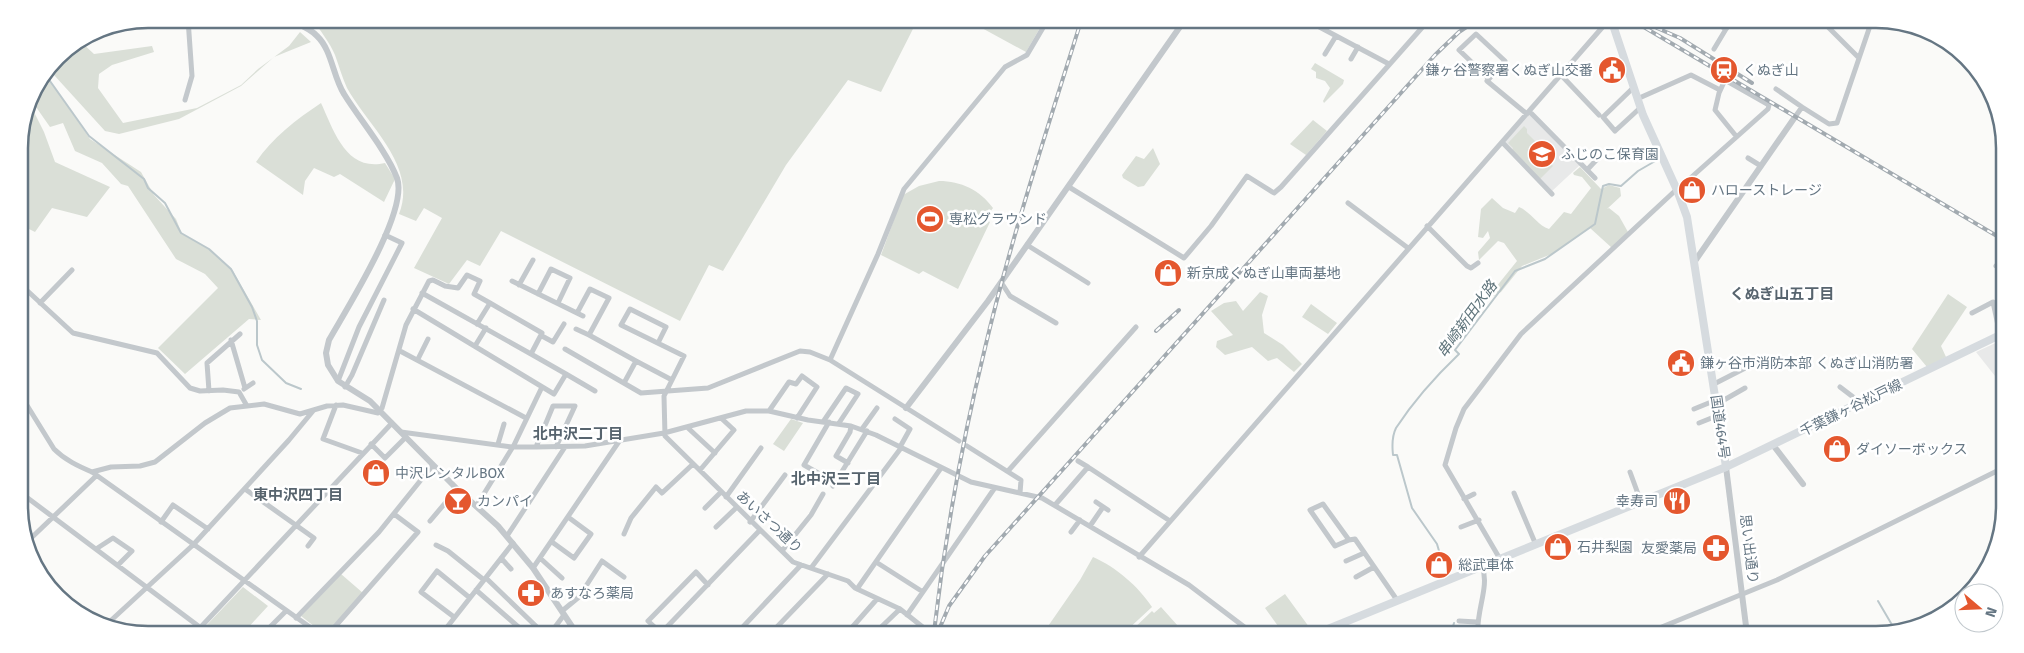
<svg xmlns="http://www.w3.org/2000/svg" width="2024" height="653" font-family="'Fira Sans','Noto Sans JP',sans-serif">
<rect width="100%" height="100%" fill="#fafaf8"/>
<path fill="#e8e9e9" d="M1530 114 1580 165 1551 192 1505 142Z
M2002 340V374L1998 376H1995L1976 352Z"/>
<path fill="#dadfd7" d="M312 19 917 21 881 92 848 80 786 165 723 271 709 265 680 321 501 231 480 266 467 260 449 284 414 268 442 218 424 208 416 221 399 214C418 166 368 126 347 88 342 77 339 66 335 55 330 43 320 30 312 19Z
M969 21H1044L1026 52Z
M300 32 311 42 274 57 241 86 179 119 119 134 105 131 54 75 50 66 57 56 80 41 94 54 152 46 154 52 112 65 99 74 98 88 123 123 197 108 241 85 258 69 289 46Z
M1315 63 1344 80 1343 84 1324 103 1323 101 1330 88 1325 81 1316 78V72L1311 69Z
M45 73 90 139 141 172 154 195 176 219 182 234 209 249 233 271 261 320 249 319 185 374 158 348 218 288 205 274 176 259 128 186 121 184 102 163 75 151 63 123 50 127 29 97Z
M28 100 44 132 55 162 110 187 87 217 52 208 35 232 19 224V139Z
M321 103C334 131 346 172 385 163L395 179 384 202 340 174 334 177 314 168 305 181 303 195 256 162C272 138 297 119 321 103Z
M1313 120 1327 131 1306 155 1290 144Z
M1524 126 1527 129V133L1546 152 1543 156 1553 166 1540 179 1512 150 1513 148 1508 143Z
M1153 148 1160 164 1144 186 1138 187 1123 178 1122 175 1136 156 1144 159Z
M1580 167 1601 189 1609 185 1620 188 1621 196 1607 209 1609 208 1619 216 1628 232 1612 248 1590 228 1554 253 1522 266 1501 292 1494 296 1492 292 1517 261 1504 243 1498 241 1479 260 1478 252 1490 238 1488 231 1483 238 1478 237 1481 209 1492 198 1503 208 1515 213 1519 207C1531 212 1537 225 1549 229L1564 212 1571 214 1591 188 1582 177 1574 175 1573 173Z
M939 181C961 181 980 190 993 208L985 219 990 222 958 289 923 271 919 274 881 255 903 195 919 186Z
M1260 292 1268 296 1262 315 1264 333 1283 345 1302 364 1294 372 1277 358 1268 361 1252 347 1225 355 1216 347 1217 341 1233 335 1211 311 1224 303 1236 301 1243 311Z
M1948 294 1967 307 1941 346 1946 357 1927 367 1912 349Z
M1311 304 1337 323 1328 334 1302 317Z
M791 419 803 423 784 451 773 444Z
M1093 557C1116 567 1138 586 1152 607L1125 632H1044L1080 580Z
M341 574 363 593 329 630H319L301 616Z
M243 587 268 606 246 630H202Z
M1285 594 1312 631 1283 633 1265 608Z
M1161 607 1178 626 1170 632H1130L1152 611 1154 613Z"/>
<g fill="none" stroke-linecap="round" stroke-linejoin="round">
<path stroke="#bbc7cb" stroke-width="2" d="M45 74 89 136 144 179 148 188 165 203 181 233 209 249 231 269 252 307 257 321V345L262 360 286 383 301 389
M1446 575 1437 544 1412 508 1397 455H1393C1392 446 1392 436 1396 428 1413 402 1437 375 1459 354L1455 350 1515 271 1545 259 1595 224 1603 186 1609 184 1621 186 1638 171 1657 160
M1878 601 1895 630
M1451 633 1454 623"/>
<path stroke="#c3c8cc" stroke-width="5" d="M1310 22 1389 64
M1716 23 1726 29 1730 23
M1824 23 1859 58
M1714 49 1726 29
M1325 54 1336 36
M1351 59 1358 47
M1561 75 1599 115
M1488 78 1459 50 1476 34 1505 61 1487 81 1527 114
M1633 88 1603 117 1615 131 1640 108
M1776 89 1802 107
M1637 99 1691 75 1720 90
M185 100 192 76 188 19
M1529 111 1595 178
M1795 117 1802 107 1829 124 1837 123 1871 23
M1502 142 1552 194
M1748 158 1761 166
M1587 170 1602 154
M1069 187 1184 258 1211 226 1247 176 1274 193 1281 187 1427 22
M1677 190 1768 109 1769 105 1725 80 1719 93 1715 110 1736 136
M1348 203 1408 248
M1427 226 1467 266 1471 268 1478 263
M1027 245 1088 283
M1996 266 2002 270
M512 281 583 316
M1001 282 1010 296 1056 323
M20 284 73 333 157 353 190 388 200 391 223 390 239 392 247 406
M519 285 533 260
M422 293 531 354
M538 294 551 269 570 278 558 303
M40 303 72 270
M413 309 554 394 566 374 595 391
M577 313 590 289 609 298 589 335 636 361 624 383
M1972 313 1993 302 2000 335
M477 324 490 303 542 333 531 354 566 374
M576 329 589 335
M542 336 553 342 564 324
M231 340 245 388
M658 343 666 327 630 309 621 325 684 356 664 396 665 436 793 562 848 581 855 588 900 609 929 632
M475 346 486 328
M565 349 641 393 708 388 800 351 810 352 830 360 959 441
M400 351 526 418
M418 359 428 339
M830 360 878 254 904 189 1005 67 1027 55 1047 21
M636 361 672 380
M338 381 359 327 402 243 385 235
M1714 384 1759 361
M345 387 352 375 384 300
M1840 387 1861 403
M244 389 253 383
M209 391 207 363 240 334
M20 394 54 449C65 460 78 466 92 472L314 630
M1717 404 1745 388
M336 405 323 439 362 453
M1694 409 1716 400
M769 411 789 382 796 384 802 376 817 387 797 418
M895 419 910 429 900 447
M823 422 846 388 858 394 839 423
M1699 423 1719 415
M688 428 715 453
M862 429 877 408
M401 432 512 447H536L585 446 664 433 746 411H769L808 420 851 426 876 435 971 482 1042 498 1189 585 1251 632
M371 444 385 458 406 437
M498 444 504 424
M967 446 1021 480 1020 493
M536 447 553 406H575L556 447
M1078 461 1088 467
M848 463 836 456 850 432 851 426
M700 470 734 430 721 418
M1008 471 1136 327
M92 472 111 467 140 466 155 462 205 423 230 408 264 404 300 414 327 406 343 405 378 413 382 408 406 325 429 281 433 280 445 286 458 288 467 275 480 281 474 294 490 303
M1630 472 1641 502
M818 473 804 465 829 422
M833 486 867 431
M245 489 314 538 308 546
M21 493 201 628
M1514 493 1536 545
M726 497 761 448
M1464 499 1474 494
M1096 502 1108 510
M477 505 514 445 542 387
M1055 505 1088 467 1170 521
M705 508 721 492
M430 521 457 489
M161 522 173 505 208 529
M750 522 785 475
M1090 526 1103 507
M716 527 736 508
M1461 527 1479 520
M1071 532 1080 520
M624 534 631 518 656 487 662 493 693 464
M507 536 565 447
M1349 540 1335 546 1310 510 1323 504 1349 540 1355 539 1397 600
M27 542 96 476
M552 542 574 558 591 534 568 517
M436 545 448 551 484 580
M96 549 113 538 132 551 118 565
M782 551 811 515 823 494
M1139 557 1607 22
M501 558 511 569
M540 558 562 578
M1500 559 1445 465 1456 428 1464 409 1521 334 1677 189
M1346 561 1364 553
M876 562 923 592
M533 568 620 440
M811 568 901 448
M1356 577 1374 567
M486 578 541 631
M857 589 941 468
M51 590 52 592
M476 590 523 631
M562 611 579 597 602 561 624 577
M907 615 994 489
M454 617 421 592 437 571 470 598
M296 618 379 532 433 465
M1459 621 1477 622
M106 625 193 545 289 440 313 411
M198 630 392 423
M267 630 286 611
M332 630 418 532 394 514
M444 631 513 543
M552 631 564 615
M659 631 648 621 696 572 708 585
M663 631 760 530
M739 631 801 565
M773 631 828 574
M848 632 877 599
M876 632 900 609
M1478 633C1476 611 1490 586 1482 566
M1647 633 1777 580 2001 469"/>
<path stroke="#c3c8cc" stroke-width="6" d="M288 19C297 24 310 28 317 36 332 50 333 77 344 94 360 120 386 150 397 178 409 211 347 308 329 340L326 353 328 365 338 381 370 401 457 489 498 526 533 568 575 631
M1695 261 1795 117
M906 408 988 301 1184 21
M1773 445 1803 484
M1726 467 1747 634"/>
<path stroke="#d6dbdf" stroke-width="8" d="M1726 467 2002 334"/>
<path stroke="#d6dbdf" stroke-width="8" d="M1318 633 1726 467 1687 217 1677 190 1643 115 1612 22"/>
<defs>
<path id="rail" d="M1637 23 2002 239
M1657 28 1680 38 1752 83
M1156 331 1179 310
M934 632C945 536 962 442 985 348 1011 238 1047 130 1081 21
M938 632 949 606 985 556 1435 55 1459 32 1474 22"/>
</defs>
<use href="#rail" stroke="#a2aab0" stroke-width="4"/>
<use href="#rail" stroke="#fff" stroke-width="2" stroke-dasharray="5.5" stroke-linecap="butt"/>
</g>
<defs>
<symbol id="civic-disc" viewBox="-11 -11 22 22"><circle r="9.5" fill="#e4572e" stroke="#fff"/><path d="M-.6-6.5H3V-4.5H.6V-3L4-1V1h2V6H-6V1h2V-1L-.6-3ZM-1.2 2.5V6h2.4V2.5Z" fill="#fff"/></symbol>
<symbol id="station-disc" viewBox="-11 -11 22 22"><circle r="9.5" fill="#e4572e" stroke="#fff"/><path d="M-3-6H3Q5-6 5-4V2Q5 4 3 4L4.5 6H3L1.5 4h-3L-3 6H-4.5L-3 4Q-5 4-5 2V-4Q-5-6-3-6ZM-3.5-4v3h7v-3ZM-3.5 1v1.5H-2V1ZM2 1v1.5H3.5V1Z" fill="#fff"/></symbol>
<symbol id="school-disc" viewBox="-11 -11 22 22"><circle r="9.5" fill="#e4572e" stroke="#fff"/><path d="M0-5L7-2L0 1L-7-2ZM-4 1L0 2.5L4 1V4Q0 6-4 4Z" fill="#fff"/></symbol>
<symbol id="shop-disc" viewBox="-11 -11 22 22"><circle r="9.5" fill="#e4572e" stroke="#fff"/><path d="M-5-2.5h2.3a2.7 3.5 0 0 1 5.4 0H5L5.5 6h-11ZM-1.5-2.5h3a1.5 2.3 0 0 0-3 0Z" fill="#fff"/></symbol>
<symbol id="stadium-disc" viewBox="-11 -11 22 22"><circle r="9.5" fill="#e4572e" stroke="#fff"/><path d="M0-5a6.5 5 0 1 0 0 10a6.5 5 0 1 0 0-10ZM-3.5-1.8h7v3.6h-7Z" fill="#fff"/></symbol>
<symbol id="bar-disc" viewBox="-11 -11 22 22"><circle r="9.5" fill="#e4572e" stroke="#fff"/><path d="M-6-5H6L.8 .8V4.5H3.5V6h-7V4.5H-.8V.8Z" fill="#fff"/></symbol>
<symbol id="restaurant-disc" viewBox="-11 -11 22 22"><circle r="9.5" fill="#e4572e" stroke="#fff"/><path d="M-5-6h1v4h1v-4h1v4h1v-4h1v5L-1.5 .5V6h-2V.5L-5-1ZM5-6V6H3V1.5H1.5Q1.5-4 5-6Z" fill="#fff"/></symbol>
<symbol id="pharmacy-disc" viewBox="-11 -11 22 22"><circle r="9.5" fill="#e4572e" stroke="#fff"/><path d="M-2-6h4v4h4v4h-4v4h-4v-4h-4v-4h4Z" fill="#fff"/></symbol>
</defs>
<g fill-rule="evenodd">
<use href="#civic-disc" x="1596" y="54" width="32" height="32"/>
<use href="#station-disc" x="1708" y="54" width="32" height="32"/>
<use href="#school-disc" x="1526" y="138" width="32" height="32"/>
<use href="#shop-disc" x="1676" y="174" width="32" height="32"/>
<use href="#stadium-disc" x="914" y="203" width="32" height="32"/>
<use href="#shop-disc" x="1152" y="257" width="32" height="32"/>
<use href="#civic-disc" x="1665" y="347" width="32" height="32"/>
<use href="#shop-disc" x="1821" y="433" width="32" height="32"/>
<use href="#shop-disc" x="360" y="457" width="32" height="32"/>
<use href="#bar-disc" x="442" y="485" width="32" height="32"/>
<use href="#restaurant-disc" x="1661" y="485" width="32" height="32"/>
<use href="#shop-disc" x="1542" y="531" width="32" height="32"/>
<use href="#pharmacy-disc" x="1700" y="532" width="32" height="32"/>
<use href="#shop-disc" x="1423" y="549" width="32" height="32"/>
<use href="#pharmacy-disc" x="515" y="577" width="32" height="32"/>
</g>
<g text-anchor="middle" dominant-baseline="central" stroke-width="5" stroke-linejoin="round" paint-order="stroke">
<g font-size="14" fill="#657683" stroke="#fff" text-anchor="start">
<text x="1593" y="70" text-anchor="end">鎌ヶ谷警察署くぬぎ山交番</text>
<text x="1743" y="70">くぬぎ山</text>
<text x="1561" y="154">ふじのこ保育園</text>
<text x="1711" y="190">ハローストレージ</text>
<text x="949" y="219">専松グラウンド</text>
<text x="1187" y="273">新京成くぬぎ山車両基地</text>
<text x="1700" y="363">鎌ヶ谷市消防本部 くぬぎ山消防署</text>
<text x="1856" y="449">ダイソーボックス</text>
<text x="395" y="473">中沢レンタルBOX</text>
<text x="477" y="501">カンパイ</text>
<text x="1658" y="501" text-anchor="end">幸寿司</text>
<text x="1577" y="547">石井梨園</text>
<text x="1697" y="548" text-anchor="end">友愛薬局</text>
<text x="1458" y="565">総武車体</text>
<text x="550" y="593">あすなろ薬局</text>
</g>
<g font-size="14" fill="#657683" stroke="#fff">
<text transform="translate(1851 408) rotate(-26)">千葉鎌ヶ谷松戸線</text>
<text transform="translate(1720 427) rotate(82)">国道464号</text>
<text transform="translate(769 522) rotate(43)">あいさつ通り</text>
<text transform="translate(1749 549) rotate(83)">思い出通り</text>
</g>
<g font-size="15" font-weight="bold" fill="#57646e" stroke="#fff">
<text x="1782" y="294">くぬぎ山五丁目</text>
<text x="578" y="434">北中沢二丁目</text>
<text x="836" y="479">北中沢三丁目</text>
<text x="298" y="495">東中沢四丁目</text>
</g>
<g font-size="15" font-style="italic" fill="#60757c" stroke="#fff">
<text transform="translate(1467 319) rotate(-54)">串崎新田水路</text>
</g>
</g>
<path d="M0 0H2024V653H0ZM148 28H1876A120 120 0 0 1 1996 148V506A120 120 0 0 1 1876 626H148A120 120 0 0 1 28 506V148A120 120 0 0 1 148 28Z" fill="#fff" fill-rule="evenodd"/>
<path fill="none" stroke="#657683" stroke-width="2.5" d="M148 28H1876A120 120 0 0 1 1996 148V506A120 120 0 0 1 1876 626H148A120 120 0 0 1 28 506V148A120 120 0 0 1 148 28Z"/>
<g transform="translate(1979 608) rotate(109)"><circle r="24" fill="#ffffff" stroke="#c1c8cd"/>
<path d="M0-4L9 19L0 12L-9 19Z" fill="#e4572e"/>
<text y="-8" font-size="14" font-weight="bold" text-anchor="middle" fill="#657683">N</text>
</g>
</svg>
